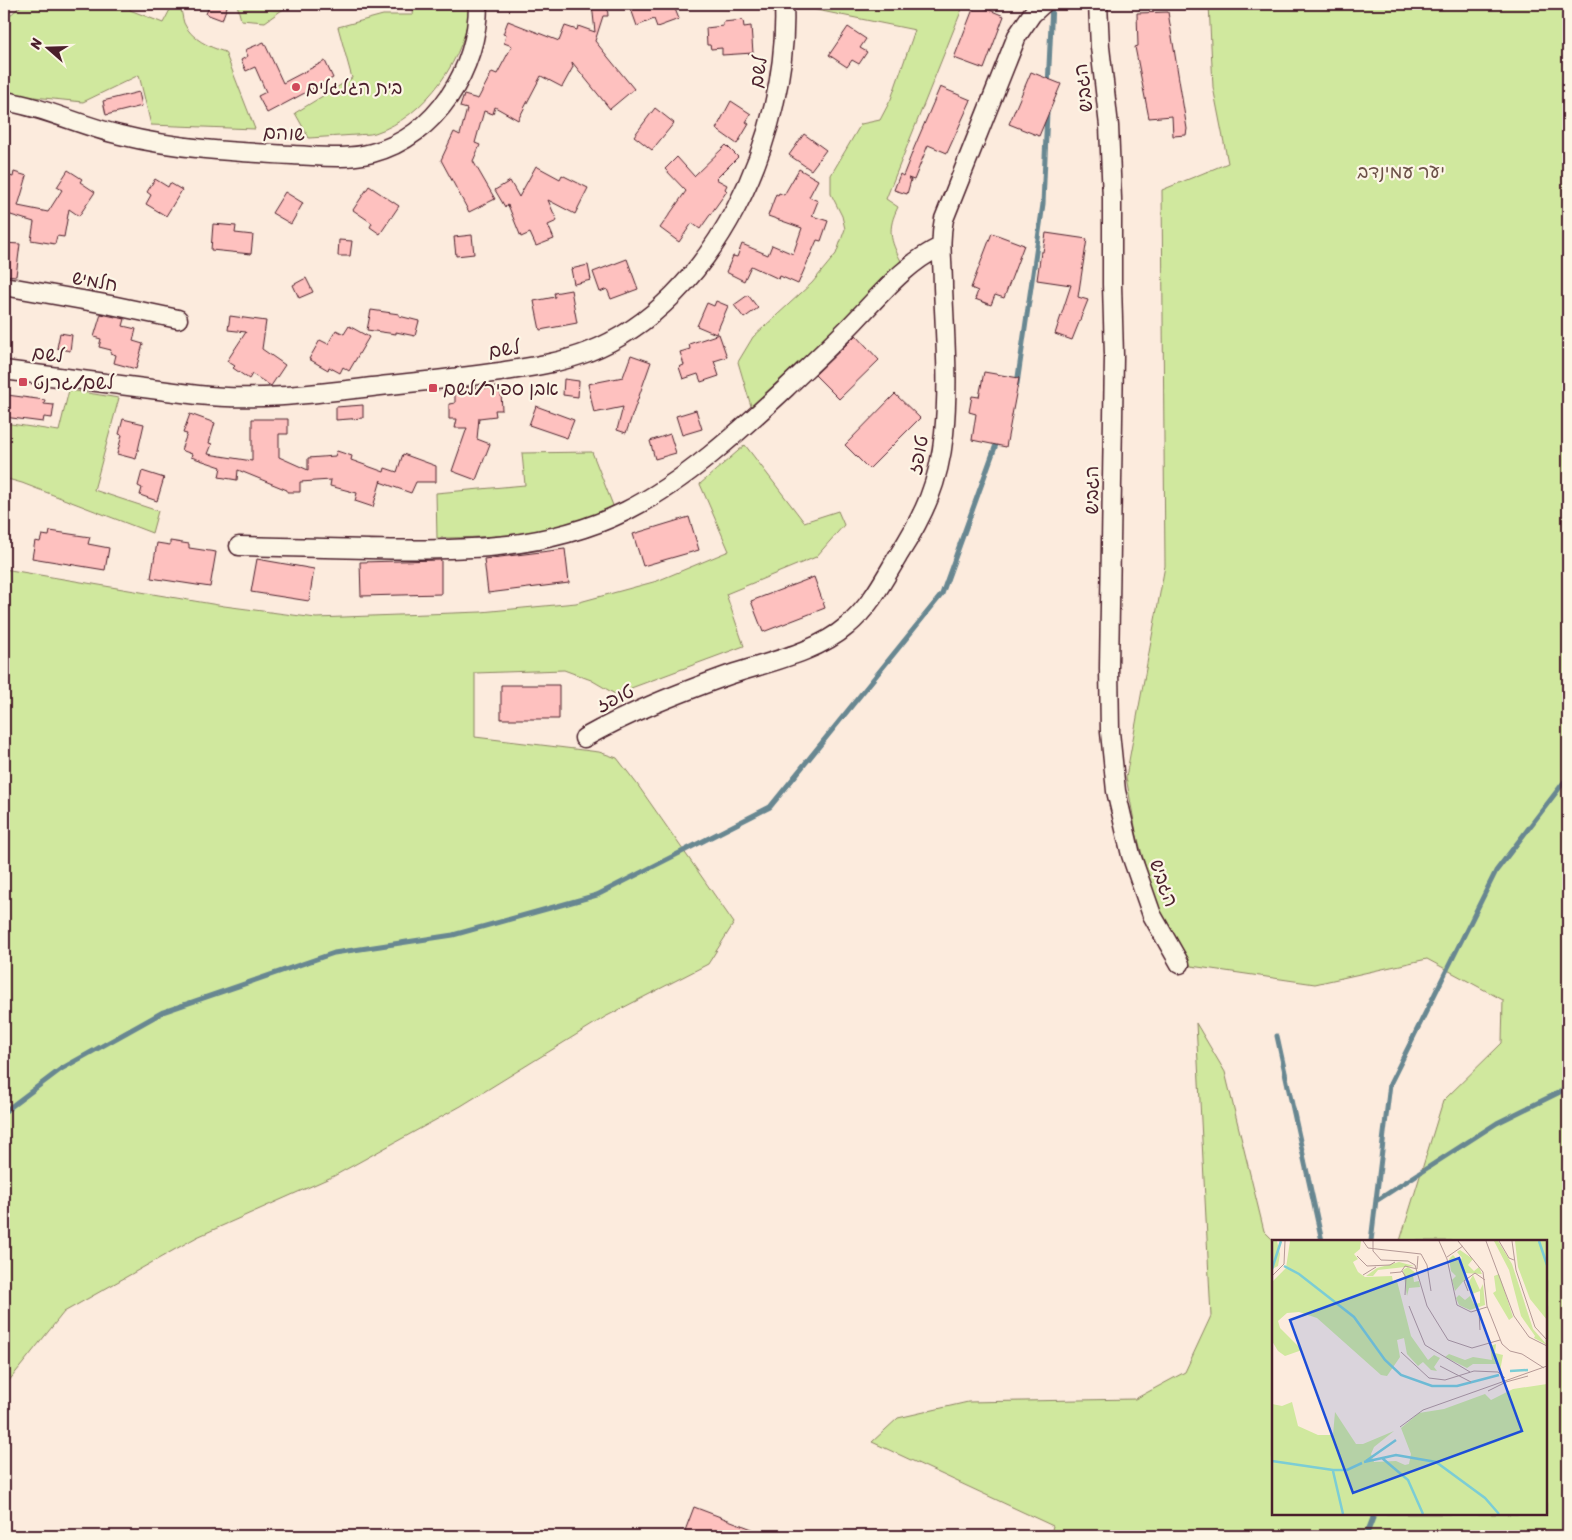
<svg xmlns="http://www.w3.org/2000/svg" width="1572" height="1540" font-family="Sriracha,'Playpen Sans Hebrew',sans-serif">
<rect width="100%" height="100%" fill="#fcebdd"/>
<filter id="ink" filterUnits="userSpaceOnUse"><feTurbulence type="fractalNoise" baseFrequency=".02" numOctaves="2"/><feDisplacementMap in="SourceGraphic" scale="10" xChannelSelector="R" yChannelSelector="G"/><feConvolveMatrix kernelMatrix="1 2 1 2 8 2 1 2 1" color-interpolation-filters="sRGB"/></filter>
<g filter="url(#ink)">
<path fill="#d0e89e" stroke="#8d8464" d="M20 4H132L130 10 163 23 173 4H179C182 10 182 17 184 23 191 39 209 47 225 52L255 129 151 125 139 75 83 102 4 94V20L21 6Z
M237 4H306L297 5 282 10 265 22 241 20Z
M414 4H470C468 56 425 117 375 133 369 135 362 134 356 135 340 136 325 137 309 138L295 113 352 78 338 27 383 15H413Z
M797 4H964L886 199 898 207C887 229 890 240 901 261L813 350 751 406 738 362 753 337 812 283 836 254 845 229 842 216 831 194V175L861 124 880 120 891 99 915 30 797 6Z
M1209 4H1568V1536H1050L1053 1526 872 1442 898 1418 968 1402 1135 1399 1185 1372 1211 1316 1196 1023 1225 1072 1264 1231 1274 1241 1273 1514H1546V1241H1400L1443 1101 1502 1043 1503 1000 1427 959 1315 984 1191 966 1155 902 1136 832 1126 777 1165 566 1162 190 1228 163 1213 87Z
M69 390 119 398 94 490 158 511 152 533 22 483 4 478V423L59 431Z
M745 445 804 522 838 511 844 525 816 557 726 594 744 646 615 694 591 680 564 670 475 673V737L599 752 617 758 637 784 734 923 708 964 605 1017 461 1106 334 1176 197 1237 64 1312 4 1387V569L224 606 316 618 481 612 576 603 657 581 729 551 700 484Z
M592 452 614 508C556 533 500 538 437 538L436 493 525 485 522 453Z"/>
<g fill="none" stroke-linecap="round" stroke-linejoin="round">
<path stroke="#688791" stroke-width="5" d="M1048 86 1052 4
M1017 384 1043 204 1047 112
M1277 1036 1322 1241
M4 1112 61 1069 163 1012 334 953 453 935 597 895 770 807 942 594 998 439
M1376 1201 1497 1123 1568 1088
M1371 1241 1390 1084 1496 871 1564 782 1568 779
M1366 1536 1373 1518 1372 1514"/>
</g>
<path fill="#fec1bf" stroke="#4a1f2b" d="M210 4H228L222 20 206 14Z
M592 4H607L608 16H603L595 41 634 89 610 109 572 62 573 67 562 87 541 76 518 120 495 107 493 114 484 111 475 143 480 145 473 161 495 199 469 212 441 160 454 132 460 135 467 109 460 107 464 95 478 99 492 72 497 74 512 46 504 43 506 35 503 34 508 21 559 41 565 26 577 30 578 26 595 32Z
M634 4H673L679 19 657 27 654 19 637 26 631 9 636 7Z
M975 4 1004 16 984 69 954 58Z
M1168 12 1187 129 1186 135 1173 136 1172 116 1149 118 1135 47 1138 46 1137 13Z
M743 20 744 27 751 26 753 53 722 55V48L711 49 710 45H707L706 28 723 26V22Z
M848 27 866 39 860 48 867 52 859 64 852 60 847 67 829 55Z
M264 42 283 83 325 61 333 78 267 113 258 96 266 92 255 67 246 71 241 60 248 56 245 50Z
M1031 72 1061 84 1039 136 1009 124Z
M940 87 971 100 947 153 928 145 914 180 908 178 911 180 907 194 894 190 900 174 903 176 914 148Z
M139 92 142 106 106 115 103 101Z
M731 101 751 114 746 122 749 124 737 144 716 129Z
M655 108 674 123 652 150 634 136Z
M804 134 826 150 811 170 789 155Z
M726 145 738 157 716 179 727 185 725 189 727 191 700 229 692 223 679 242 660 228 686 191 665 169 677 157 694 176Z
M536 166 560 179 562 175 588 188 575 214 548 200 557 221 548 225 554 239 536 246 530 233 521 237 508 205 505 207 495 190 510 181 519 197Z
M799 169 818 180 809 197 818 201 812 216 828 221 821 241 817 240 798 284 780 276 779 279 751 266 744 281 726 272 733 256 737 257 742 244 768 255 772 245 793 254 802 228 768 216 776 194 778 195 779 193 784 195Z
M68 170 82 179 80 182 95 192 79 216 69 209 64 237 57 236 55 244 31 240 34 222 4 213V174L13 177 14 172 27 176 18 206 48 212 62 190 57 187Z
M155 179 168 187 170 183 182 190 166 216 146 204 151 195 147 192Z
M369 186 399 206 380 234 370 227 372 223 353 210Z
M285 192 303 203 291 224 272 213Z
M213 224 236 226 235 233 253 235 251 254 211 250Z
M992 233 1024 245 1004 298 995 295 991 305 975 299 978 291 971 288Z
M1046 233 1087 239 1078 297 1088 300 1072 340 1055 334 1071 285 1037 280 1041 252H1043Z
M472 235 474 254 456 256 454 237Z
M339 240 352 241 350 256H338Z
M4 243 20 244 16 276 4 275Z
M627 259 638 289 611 299 607 289 600 292 593 272Z
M588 265 591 280 574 284 571 269Z
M306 278 313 292 299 298 293 285Z
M571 290 577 323 540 330 534 301 555 297 554 293Z
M748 295 758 308 744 318 734 305Z
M716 301 728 306 716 334 697 326 707 303 714 306Z
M371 310 399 314V316L419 321 415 336 396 332V334L367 330Z
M101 314 125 319 123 326 136 329 133 341 143 344 136 369 114 363 116 355 110 353 111 350 99 347 101 339 94 337Z
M230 316 266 321 262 349 285 365 271 386 252 374 249 379 233 368 235 366 227 361 246 332 228 330Z
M349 326 369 337 349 371 343 367 340 373 329 367 328 370 309 359 320 340 328 344 336 330 344 334Z
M60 333 72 335 70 351 57 348Z
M719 334 727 357 714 361 719 376 701 382 698 374 683 379 679 367 684 365 680 352 690 349 689 344Z
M856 335 879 360 839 399 815 375Z
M631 355 651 362 626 433 617 430 623 407 594 413 588 384 623 377Z
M984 372 1019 378 1006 447 972 440 976 414 969 412 972 396 979 397Z
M564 379 579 381 578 397 563 395Z
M476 387V389L496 387 495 391 501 393 502 410H495L496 416 479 418 477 439 490 444 476 480 452 471 467 428H455L457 419H449V404L455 403V388Z
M895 394 920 418 869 469 845 445Z
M7 395 45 400 44 404 54 405 52 418 44 417 43 422 4 417Z
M363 405V418L336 420V407Z
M536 406 574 420 567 438 529 425Z
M696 410 702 429 682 435 676 416Z
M190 414 215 423 209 443 212 444 208 454 252 461V419H288V434H279V457L308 470V458L335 456 337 451 352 456 351 460 384 472 385 468 397 472 403 454 436 466V482H416L411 493 380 482 381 480 373 507 355 501 357 493 330 486 331 480 300 482V492H287V490L238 470 237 480 219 477 221 467 191 457 192 454 181 450 187 434 183 433Z
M123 419 144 424 136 459 117 454 122 435 119 434Z
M670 434 676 453 655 459 650 441Z
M142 471 164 478 157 501 140 495 142 488 138 486Z
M689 517 699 550 643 566 633 534Z
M50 531 90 537 88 544 109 548 105 570 32 558 35 541 40 542 42 535 49 536Z
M170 541 189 544V548L216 552 210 587 151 578 157 543 170 545Z
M565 549 569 583 488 593 484 559Z
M257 559 314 569 309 601 251 592Z
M441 560V594L361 596 360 562Z
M814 577 825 608 763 632 751 601Z
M501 685H559V719H501Z
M694 1507 768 1535 767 1536H683Z"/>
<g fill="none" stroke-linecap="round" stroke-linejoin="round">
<defs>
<path id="street" d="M1098 4 1100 47 1109 126 1112 199V284L1114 356 1109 668 1110 732 1116 791 1131 855 1152 915 1180 964
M4 101C44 107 81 126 120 135 176 149 235 152 293 155 318 156 346 160 372 153 437 136 478 68 478 4
M4 286 111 305 178 319
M4 370 198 395C263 402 326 392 390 385 427 381 464 377 500 372 530 367 560 363 588 352 715 303 790 133 784 4
M239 546C283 547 326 548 369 549 457 551 545 551 626 511 684 482 739 432 786 388 809 366 833 344 855 321 881 294 906 263 940 247
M584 738C630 712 679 693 729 675 768 662 816 653 847 626 870 607 883 581 898 556 924 515 939 483 944 434 949 385 945 336 943 287 943 263 939 242 944 219L1017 36 1032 14 1043 4"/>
</defs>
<use href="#street" stroke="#4a1f2b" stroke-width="21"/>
<use href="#street" stroke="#fcf5e5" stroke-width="18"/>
</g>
</g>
<g fill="#d1495b" stroke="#fcf5e5" stroke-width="2">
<circle cx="296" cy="87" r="5"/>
<rect x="18" y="377" width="10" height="10" rx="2.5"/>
<rect x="428" y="383" width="10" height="10" rx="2.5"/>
</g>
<g text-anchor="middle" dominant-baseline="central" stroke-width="4.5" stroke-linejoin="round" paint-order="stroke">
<g font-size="19" fill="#4a1f2b" stroke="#fcf5e5">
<text transform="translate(758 72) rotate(-81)">לשם</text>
<text transform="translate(1083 88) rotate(-97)">הגביש</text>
<text transform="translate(284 133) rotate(3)">שוהם</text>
<text transform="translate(95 281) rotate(10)">חלמיש</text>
<text transform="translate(504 349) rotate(-8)">לשם</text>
<text transform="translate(48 354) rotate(7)">לשם</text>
<text transform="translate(918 455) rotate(-79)">טופז</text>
<text transform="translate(1091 490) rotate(-90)">הגביש</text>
<text transform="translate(615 698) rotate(-26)">טופז</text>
<text transform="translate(1164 883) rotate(70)">הגביש</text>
</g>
<g font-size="19" fill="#4a1f2b" stroke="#fcf5e5" text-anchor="start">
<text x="306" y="87">בית הגלגלים</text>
<text x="33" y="382">לשם/גרנט</text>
<text x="443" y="388">אבן ספיר/לשם</text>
</g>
<g font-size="19" fill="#6c5148" stroke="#fcf5e5">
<text x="1401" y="171">יער עמינדב</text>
</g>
</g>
<g transform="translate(1272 1240)">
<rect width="275" height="275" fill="#fcebdd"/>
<path d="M0 1H5L8 14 6 26 0 29ZM18 1H89L88 9 82 14 86 19 81 22 86 32 93 37 120 36 121 42 125 41 139 96 156 120 162 115 168 118 162 127 165 131 159 130 151 122 146 126 135 114 132 98 125 100 128 117 115 136 109 135 45 78 27 72 15 73 6 81 8 88 30 110 13 116 6 111 0 101V42L14 28ZM222 1H226L240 24 261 89 275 105 262 98 263 96 249 76 237 30ZM243 1H275V80L258 59 246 27ZM188 10 201 19 196 25 202 31 207 27 210 34 191 33 195 37 183 51 180 40 184 36 179 31 177 19 181 15 187 21 190 18 185 12ZM127 22 142 26 106 30 101 36H94L105 28ZM136 27 145 34 141 35 142 42 147 41 148 47 137 48 135 56 131 30ZM227 34 241 77 237 80 221 53 224 51 222 36ZM201 35 208 50 211 44 213 65 198 70 187 65 184 58 187 55 193 60 198 56 202 64 208 63V51L200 54 195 45ZM224 104 223 113 231 115 228 131 227 124H201L195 128 173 117 177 114 193 120 201 117 220 120 218 106ZM275 144V274H0V164L10 166 20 162 26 186 46 195H61L63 172 84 204H91L122 191 102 207 99 214 102 222 124 221 133 225 137 224 139 214 129 188 147 173 172 169 213 154 219 160 241 149Z" fill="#d0e89e"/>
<path fill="none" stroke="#7ccdd5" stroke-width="2.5" d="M267 1 275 25M12 26 27 34 82 77 113 120 129 135 160 146H185L227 135M0 29 9 1M238 131 256 130M110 218 136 240 151 274M0 221 61 230H75L90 223M94 221 124 200M92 222 124 215 164 222 213 258 227 274M61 231 71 274"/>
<path fill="none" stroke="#b59996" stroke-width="1" d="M91 1 96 8 149 14 155 25 159 51M101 1V11L109 20 136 21 143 25 155 66 176 100 200 108 228 100M167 1 175 19 185 65 199 72 215 67M186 1 211 32 215 66 230 104 238 111 250 114 272 128M214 1 242 76 257 97 275 106M227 1 237 18 242 20M240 1 244 30 263 87 275 100M85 16 95 26 118 25 123 22M175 17 191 6M130 31 134 37 133 55M118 33 129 32 133 26 145 29 146 16M91 35 104 27M0 36 12 24 13 1M196 51 192 41 203 33 213 40M137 66 153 105 198 132M207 71 208 90M129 112 157 138 173 140 202 131 226 132 233 138M168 126 199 142M216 151 234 142 256 136M128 187 151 170 275 126"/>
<path fill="#1d4ed8" fill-opacity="0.15" stroke="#1d4ed8" stroke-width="2.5" d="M187 18 250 191 81 253 18 80Z"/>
<rect width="275" height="275" fill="none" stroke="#4a1f2b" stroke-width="2.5"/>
</g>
<rect width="1572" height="1540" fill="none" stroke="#fcf5e5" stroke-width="20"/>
<rect x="10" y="10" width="1552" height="1520" fill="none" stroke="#4a1f2b" stroke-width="2" filter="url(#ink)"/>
<g transform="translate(48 48) rotate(290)" stroke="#fcf5e5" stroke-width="4" paint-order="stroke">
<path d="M0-4L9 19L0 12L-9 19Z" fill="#4a1f2b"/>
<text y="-8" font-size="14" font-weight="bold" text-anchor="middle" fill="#4a1f2b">N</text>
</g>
</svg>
